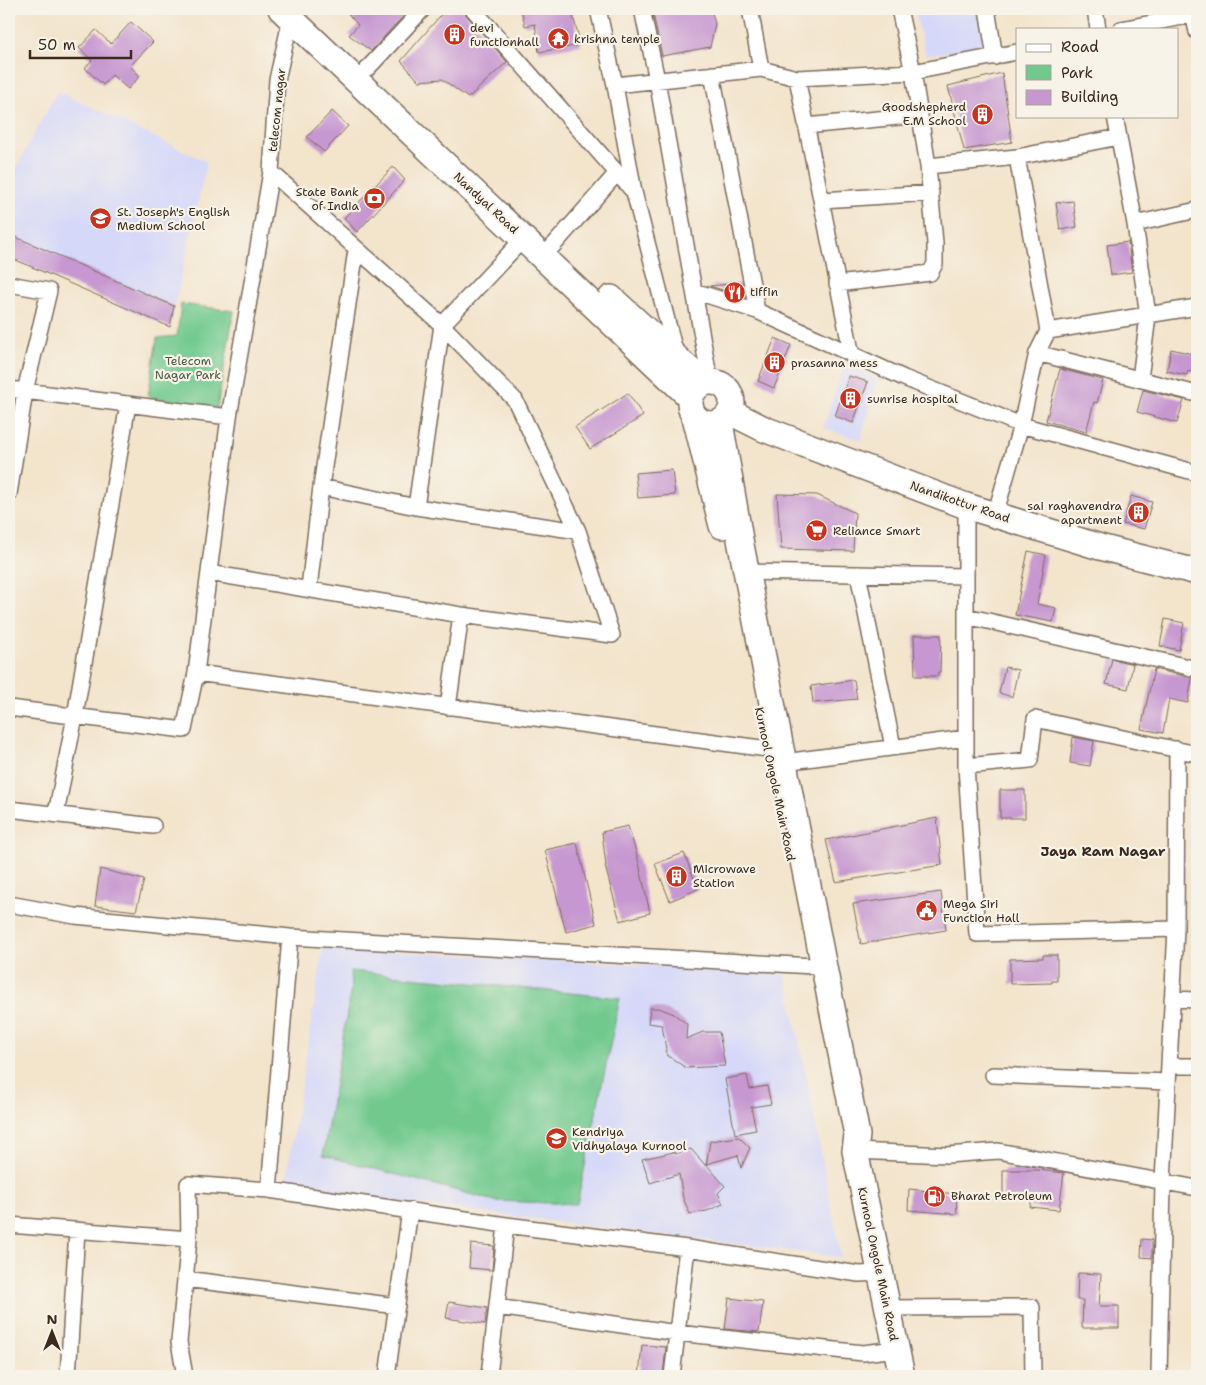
<svg xmlns="http://www.w3.org/2000/svg" width="1206" height="1385" font-family="'Shantell Sans',sans-serif">
<rect width="100%" height="100%" fill="#f7f3e8"/>
<filter id="ink" filterUnits="userSpaceOnUse"><feTurbulence type="fractalNoise" baseFrequency=".02" numOctaves="2"/><feDisplacementMap in="SourceGraphic" scale="10" xChannelSelector="R" yChannelSelector="G"/><feConvolveMatrix kernelMatrix="1 2 1 2 8 2 1 2 1" color-interpolation-filters="sRGB"/></filter>
<filter id="wash" filterUnits="userSpaceOnUse"><feTurbulence type="fractalNoise" baseFrequency=".0096" numOctaves="4" result="noise"/><feDisplacementMap in="SourceGraphic" scale="20" xChannelSelector="R" yChannelSelector="G"/><feGaussianBlur stdDeviation="1.12" result="paint"/><feColorMatrix in="noise" values="0 0 0 0 0 0 0 0 0 0 0 0 0 0 0 0 0 1.4 0 .05"/><feComposite in="paint" operator="in"/></filter>
<g filter="url(#wash)">
<rect width="100%" height="100%" fill="#f3e4cc"/>
<path fill="#d6d8f9" d="M914 9H977L986 47 926 55Z
M57 91 207 162 170 327 9 257V181Z
M845 363 877 380 861 440 823 428Z
M323 947 785 973 809 1089 841 1257 285 1188Z"/>
<path fill="#71c98e" stroke="#567a56" d="M181 304 234 311 217 408 148 397 157 338 177 336Z
M350 971 620 998 577 1204 495 1201 323 1155 351 989Z"/>
<g id="blocks">
<path fill="#c697d0" d="M344 9H410L371 51 349 35 358 25Z
M446 9H461L507 62 468 98 442 79 419 81 401 61Z
M521 9H571L581 45 539 52 535 24 525 26Z
M652 9H711L715 24 710 47 662 56Z
M131 22 153 42 130 66 140 76 128 89 112 75 103 85 85 68 92 60 79 48 96 30 111 44Z
M1002 73 1012 142 964 150 948 86Z
M332 111 348 126 324 152 307 137Z
M393 167 405 180 357 232 344 218Z
M1073 201 1077 227 1060 230 1056 203Z
M9 234 174 306 170 327 9 257Z
M1128 242 1132 272 1111 275 1107 245Z
M741 283 742 296 710 286Z
M775 338 791 345 774 388 758 381Z
M1171 349 1197 355 1195 372 1188 371 1187 375 1167 371Z
M1060 369 1103 380 1097 403 1094 402 1086 432 1046 421Z
M849 376 868 382 853 423 835 416Z
M1143 390 1184 400 1177 423 1137 412Z
M628 393 643 416 590 449 575 427Z
M672 470 675 495 638 498 635 473Z
M777 494 817 495 855 513 853 551 781 549Z
M1131 496 1152 502 1144 529 1123 524Z
M1028 551 1046 555 1037 604 1056 608 1053 622 1015 615Z
M1165 619 1184 623 1179 650 1160 646Z
M914 635H941L940 672H938V676H915Z
M1112 659 1133 664 1128 689 1106 684Z
M1005 667 1018 670 1012 697 999 693Z
M1154 669 1192 678 1188 703 1169 699 1163 733 1141 729Z
M854 680 857 699 813 703 811 686Z
M1073 737 1094 741 1090 766 1070 763Z
M1000 790H1025V818H1000Z
M937 818 942 865 836 882 826 840Z
M628 826 638 859 650 913 620 921 605 866H606L602 832Z
M577 843 596 924 566 932 545 850Z
M684 853 698 889 670 901 655 864Z
M100 869 144 880 136 911 95 906Z
M941 892 946 930 861 944 853 904Z
M1043 955H1057V981H1052V983L1010 984V959L1043 958Z
M650 1008H659L674 1014 687 1024 686 1039 703 1032H719L725 1066 686 1068 667 1055 662 1025 648 1023Z
M747 1075 750 1089 767 1086 771 1104 751 1107 756 1130 735 1134 725 1079Z
M739 1137 750 1148 741 1168 738 1155 706 1164 725 1186 718 1193 723 1204 707 1211 690 1214 683 1198 679 1174 650 1183 642 1159 674 1152 675 1154 691 1149 706 1166 710 1141Z
M1003 1170H1038L1064 1173 1059 1210 1030 1207 1032 1198H1003Z
M909 1189 956 1194 957 1214 908 1210Z
M1142 1239 1152 1240V1258L1141 1257Z
M471 1244 494 1246 492 1270 469 1268Z
M1078 1273 1101 1274 1099 1306H1119V1328H1082L1083 1300H1077Z
M729 1298 763 1302 759 1332 725 1329Z
M449 1302 487 1308 485 1324 446 1318Z
M642 1345 666 1347 663 1376H639Z"/>
</g>
</g>
<g filter="url(#ink)">
<use href="#blocks" fill-opacity="0" stroke="#7b6b5b" stroke-width="1"/>
<g fill="none" stroke-linecap="round" stroke-linejoin="round">
<defs>
<path id="street" d="M473 9 633 191
M598 9 615 85 634 192 676 355
M642 9 657 80 710 382
M750 9 761 69
M899 9 913 72 928 166 1017 157 1119 137
M987 9 995 57
M1095 9 1098 29
M1192 9 1197 32
M1121 29 1193 15
M368 68 423 9
M712 74 757 311
M797 78 852 356
M615 85 761 69 797 78 913 72 1017 52
M1115 116 1135 224 1148 316 1140 379
M806 126 919 115
M822 200 931 193
M1135 224 1197 210
M524 238 442 325 416 507 578 531
M552 247 617 173
M9 284 49 291 25 391 9 494
M837 284 930 273 935 264V243L928 166
M694 291 757 311 904 378 1021 425 1197 473
M1048 331 1197 307
M1037 353 1197 394
M9 389 229 417
M321 487 416 507
M966 506V766L977 934 1176 929
M995 515 1021 425 1037 353 1048 331 1017 157
M746 572 966 576
M209 573 461 615 612 635 578 531 515 400 442 325 271 172
M858 574 893 747
M309 588 321 487 356 250
M966 616 1197 669
M196 673 768 749
M448 707 461 615
M9 708 184 730 196 673 229 417 271 172 277 80 291 18
M784 762 966 738
M966 766 1030 760 1035 719 1197 754
M9 809 153 826
M56 814 75 716 128 404
M9 904 75 916 290 937
M1172 999 1197 1000
M1169 1066H1197
M993 1075 1168 1082
M855 1151 947 1155 998 1151 1197 1188
M269 1190 290 937 813 966
M9 1225 189 1239 188 1184 269 1190 506 1225 687 1248 859 1274 880 1273
M185 1279 397 1306
M497 1307 677 1333 863 1353 896 1349
M888 1308 1032 1307 1033 1376
M68 1376 77 1230
M185 1376 179 1342 189 1239
M387 1376 410 1210
M489 1376 506 1225
M672 1376 687 1248
M1159 1376 1163 1182 1176 929 1177 749"/>
<path id="primary" d="M281 9 690 397
M611 298 704 383
M690 403a21 21 0 1 1 42 0a21 21 0 1 1-42 0Z
M730 412 764 429 966 506 1100 547 1197 572
M695 417 722 526
M720 422 741 545 857 1135 855 1151 902 1376"/>
</defs>
<use href="#street" stroke="#7b6b5b" stroke-width="18"/>
<use href="#primary" stroke="#7b6b5b" stroke-width="28"/>
<use href="#street" stroke="#fff" stroke-width="15"/>
<use href="#primary" stroke="#fff" stroke-width="25"/>
</g>
</g>
<defs>
<symbol id="building-disc" viewBox="-11 -11 22 22"><circle r="9.5" fill="#c8321e" stroke="#f7f3e8"/><path d="M-4-6H4V6H1V3H-1V6H-4ZM-2.5-4.3h1.7v1.8h-1.7ZM.8-4.3h1.7v1.8H.8ZM-2.5-1h1.7V.8h-1.7ZM.8-1h1.7V.8H.8Z" fill="#fff"/></symbol>
<symbol id="temple-disc" viewBox="-11 -11 22 22"><circle r="9.5" fill="#c8321e" stroke="#f7f3e8"/><path d="M0-6L5-2H3V0L6.5 2.5H4V6H1.5V3h-3V6H-4V2.5H-6.5L-3 0V-2H-5Z" fill="#fff"/></symbol>
<symbol id="bank-disc" viewBox="-11 -11 22 22"><circle r="9.5" fill="#c8321e" stroke="#f7f3e8"/><path d="M-6-4H6V4H-6ZM0-2.3a2.3 2.3 0 1 0 0 4.6a2.3 2.3 0 1 0 0-4.6Z" fill="#fff"/></symbol>
<symbol id="school-disc" viewBox="-11 -11 22 22"><circle r="9.5" fill="#c8321e" stroke="#f7f3e8"/><path d="M0-5L7-2L0 1L-7-2ZM-4 1L0 2.5L4 1V4Q0 6-4 4Z" fill="#fff"/></symbol>
<symbol id="restaurant-disc" viewBox="-11 -11 22 22"><circle r="9.5" fill="#c8321e" stroke="#f7f3e8"/><path d="M-5-6h1v4h1v-4h1v4h1v-4h1v5L-1.5 .5V6h-2V.5L-5-1ZM5-6V6H3V1.5H1.5Q1.5-4 5-6Z" fill="#fff"/></symbol>
<symbol id="supermarket-disc" viewBox="-11 -11 22 22"><circle r="9.5" fill="#c8321e" stroke="#f7f3e8"/><path d="M-6-5.5h2.5l.6 2H6L4.5 2H-2.5L-4.4-4H-6ZM-1.5 3.2a1.3 1.3 0 1 0 .1 0ZM3 3.2a1.3 1.3 0 1 0 .1 0Z" fill="#fff"/></symbol>
<symbol id="civic-disc" viewBox="-11 -11 22 22"><circle r="9.5" fill="#c8321e" stroke="#f7f3e8"/><path d="M-.6-6.5H3V-4.5H.6V-3L4-1V1h2V6H-6V1h2V-1L-.6-3ZM-1.2 2.5V6h2.4V2.5Z" fill="#fff"/></symbol>
<symbol id="fuel-disc" viewBox="-11 -11 22 22"><circle r="9.5" fill="#c8321e" stroke="#f7f3e8"/><path d="M-5.5-6h7V0h2V4h1.3V-2.5L3-4.5l.8-.8L6-3V5H2.5V1h-1V6h-7ZM-4.2-4.7v3.2H.2V-4.7Z" fill="#fff"/></symbol>
</defs>
<g fill-rule="evenodd">
<use href="#building-disc" x="442" y="22" width="25" height="25"/>
<use href="#temple-disc" x="546" y="26" width="25" height="25"/>
<use href="#building-disc" x="970" y="102" width="25" height="25"/>
<use href="#bank-disc" x="362" y="186" width="25" height="25"/>
<use href="#school-disc" x="88" y="206" width="25" height="25"/>
<use href="#restaurant-disc" x="722" y="280" width="25" height="25"/>
<use href="#building-disc" x="762" y="350" width="25" height="25"/>
<use href="#building-disc" x="838" y="386" width="25" height="25"/>
<use href="#building-disc" x="1126" y="500" width="25" height="25"/>
<use href="#supermarket-disc" x="804" y="518" width="25" height="25"/>
<use href="#building-disc" x="664" y="864" width="25" height="25"/>
<use href="#civic-disc" x="914" y="898" width="25" height="25"/>
<use href="#school-disc" x="544" y="1126" width="25" height="25"/>
<use href="#fuel-disc" x="922" y="1184" width="25" height="25"/>
</g>
<g text-anchor="middle" dominant-baseline="central" stroke-width="4.5" stroke-linejoin="round" paint-order="stroke">
<g font-size="12" fill="#3b2a1e" stroke="#f7f3e8" text-anchor="start">
<text x="470" y="28">devi<tspan x="470" dy="14">functionhall</tspan></text>
<text x="574" y="39">krishna temple</text>
<text x="966" y="107" text-anchor="end">Goodshepherd<tspan x="966" dy="14">E.M School</tspan></text>
<text x="359" y="192" text-anchor="end">State Bank<tspan x="359" dy="14">of India</tspan></text>
<text x="117" y="212">St. Joseph's English<tspan x="117" dy="14">Medium School</tspan></text>
<text x="750" y="292">tiffin</text>
<text x="791" y="363">prasanna mess</text>
<text x="867" y="399">sunrise hospital</text>
<text x="1122" y="506" text-anchor="end">sai raghavendra<tspan x="1122" dy="14">apartment</tspan></text>
<text x="833" y="531">Reliance Smart</text>
<text x="693" y="869">Microwave<tspan x="693" dy="14">Station</tspan></text>
<text x="943" y="904">Mega Siri<tspan x="943" dy="14">Function Hall</tspan></text>
<text x="572" y="1132">Kendriya<tspan x="572" dy="14">Vidhyalaya Kurnool</tspan></text>
<text x="951" y="1196">Bharat Petroleum</text>
</g>
<g font-size="12" fill="#3b2a1e" stroke="#f7f3e8">
<text transform="translate(277 110) rotate(-84)">telecom nagar</text>
<text transform="translate(486 203) rotate(43)">Nandyal Road</text>
<text transform="translate(960 502) rotate(19)">Nandikottur Road</text>
<text transform="translate(775 784) rotate(78)">Kurnool Ongole Main Road</text>
<text transform="translate(878 1264) rotate(78)">Kurnool Ongole Main Road</text>
</g>
<g font-size="12" fill="#4b5a40" stroke="#f7f3e8">
<text x="188" y="361">Telecom<tspan x="188" dy="14">Nagar Park</tspan></text>
</g>
<g font-size="14" font-weight="bold" fill="#3b2a1e" stroke="#f7f3e8">
<text x="1103" y="851">Jaya Ram Nagar</text>
</g>
</g>
<rect width="1206" height="1385" fill="none" stroke="#f7f3e8" stroke-width="30"/>
<rect x="1016" y="28" width="162" height="90" fill="#f7f3e8" stroke="#aca397"/>
<rect x="1026" y="44" width="25" height="8" fill="#ffffff" stroke="#aca397"/>
<text x="1061" y="52" font-size="15" fill="#3b2a1e">Road</text>
<rect x="1026" y="65" width="25" height="15" fill="#71c98e" stroke="#aca397"/>
<text x="1061" y="78" font-size="15" fill="#3b2a1e">Park</text>
<rect x="1026" y="90" width="25" height="15" fill="#c697d0" stroke="#aca397"/>
<text x="1061" y="102" font-size="15" fill="#3b2a1e">Building</text>
<g transform="translate(52 1332)" stroke="#f7f3e8" stroke-width="4" paint-order="stroke">
<path d="M0-4L9 19L0 12L-9 19Z" fill="#3b2a1e"/>
<text y="-8" font-size="14" font-weight="bold" text-anchor="middle" fill="#3b2a1e">N</text>
</g>
<path d="M30 50v8h101v-8" fill="none" stroke="#3b2a1e" stroke-width="2.5"/>
<text x="38" y="50" font-size="15" fill="#3b2a1e" stroke="#f7f3e8" stroke-width="4" paint-order="stroke">50 m</text>
</svg>
